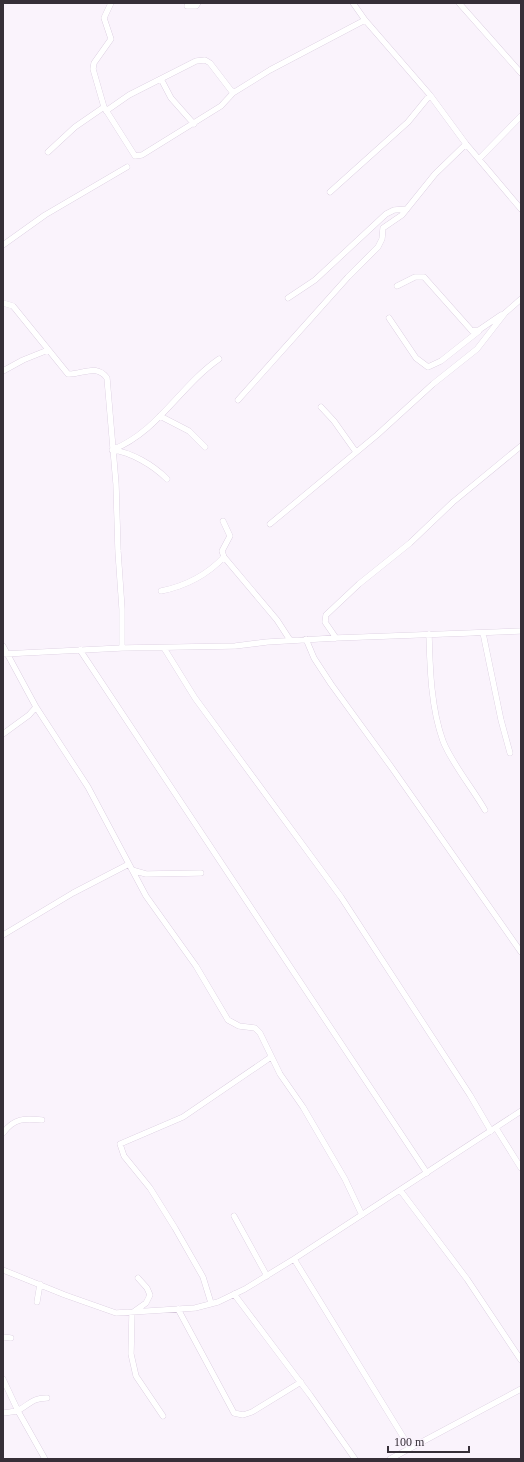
<svg xmlns="http://www.w3.org/2000/svg" width="524" height="1462" font-family="'Times New Roman',serif">
<rect width="100%" height="100%" fill="#faf3fc"/>
<g fill="none" stroke-linecap="round" stroke-linejoin="round">
<defs>
<path id="street" d="M111 3 104 18 111 39 94 63 93 69 104 107 135 156 142 155 221 106 233 93 270 70 365 20
M353 3 365 20 430 95 466 144 521 209
M459 3 521 73
M187 6H196L198 3
M161 79 171 98 194 124
M106 111 129 95 196 61 205 60 210 63 233 93
M48 152 75 127 104 107
M479 159 521 116
M330 192 408 122 430 95
M3 245 45 215 127 167
M397 286 415 277H424L472 331 479 330 501 315
M288 298 315 280 386 214 394 210 407 209
M3 303 13 306 68 374C82 375 96 363 107 378L116 484 118 551 122 609V648
M389 318 416 358 428 367 441 361 479 331
M3 371 23 360 48 350
M238 400 348 277 378 247 382 239 383 228 402 215 435 174 466 144
M321 407 334 421 356 452
M160 416 189 431 205 447
M167 479C153 465 131 452 112 450 158 432 180 386 219 359
M223 521 230 536 222 551 224 557 277 620 290 640
M270 524 377 435 433 384 477 349 505 313 521 299
M161 591C186 586 206 576 224 557
M483 633 501 720 510 753
M429 634C430 669 431 708 443 741 451 762 473 789 485 810
M336 638 325 622 326 615 359 584 410 543 453 502 521 446
M306 639 314 658 331 684 392 768 521 952
M3 646 36 707 29 715 3 734
M164 648 195 698 341 897 470 1095 491 1131
M80 650 427 1173
M3 654 122 648 235 646 267 642 336 638 521 631
M36 707 88 787 146 896 196 966 228 1020 239 1026 255 1028 260 1033 280 1074 303 1107 345 1179 362 1215
M132 870 146 874 201 873
M3 935 73 893 129 864
M496 1128 521 1168
M3 1133C14 1118 25 1118 42 1120
M400 1190 467 1279 521 1360
M234 1216 267 1276
M294 1259 410 1448
M3 1270 65 1295 116 1313 195 1308 218 1302 245 1289 294 1259 521 1111
M138 1278 147 1288 150 1295 146 1303 132 1313 131 1354 136 1376 163 1416
M234 1294 310 1395 355 1459
M37 1302 40 1284
M211 1303 203 1277 175 1228 150 1188 124 1156 120 1144 183 1117 271 1057
M178 1309 234 1413 243 1415 252 1412 301 1382
M3 1337 11 1338
M3 1379 18 1411 45 1459
M3 1413C8 1412 15 1412 19 1410 30 1404 32 1398 47 1398
M390 1459 521 1389"/>
</defs>
<use href="#street" stroke="#d2c2d8" stroke-width="6"/>
<use href="#street" stroke="#fff" stroke-width="5.5"/>
</g>
<rect width="524" height="1462" fill="none" stroke="#362f38" stroke-width="8"/>
<path d="M388 1446v6h81v-6" fill="none" stroke="#362f38" stroke-width="2"/>
<text x="394" y="1446" font-size="12" fill="#362f38" stroke="#faf3fc" stroke-width="3" paint-order="stroke">100 m</text>
</svg>
